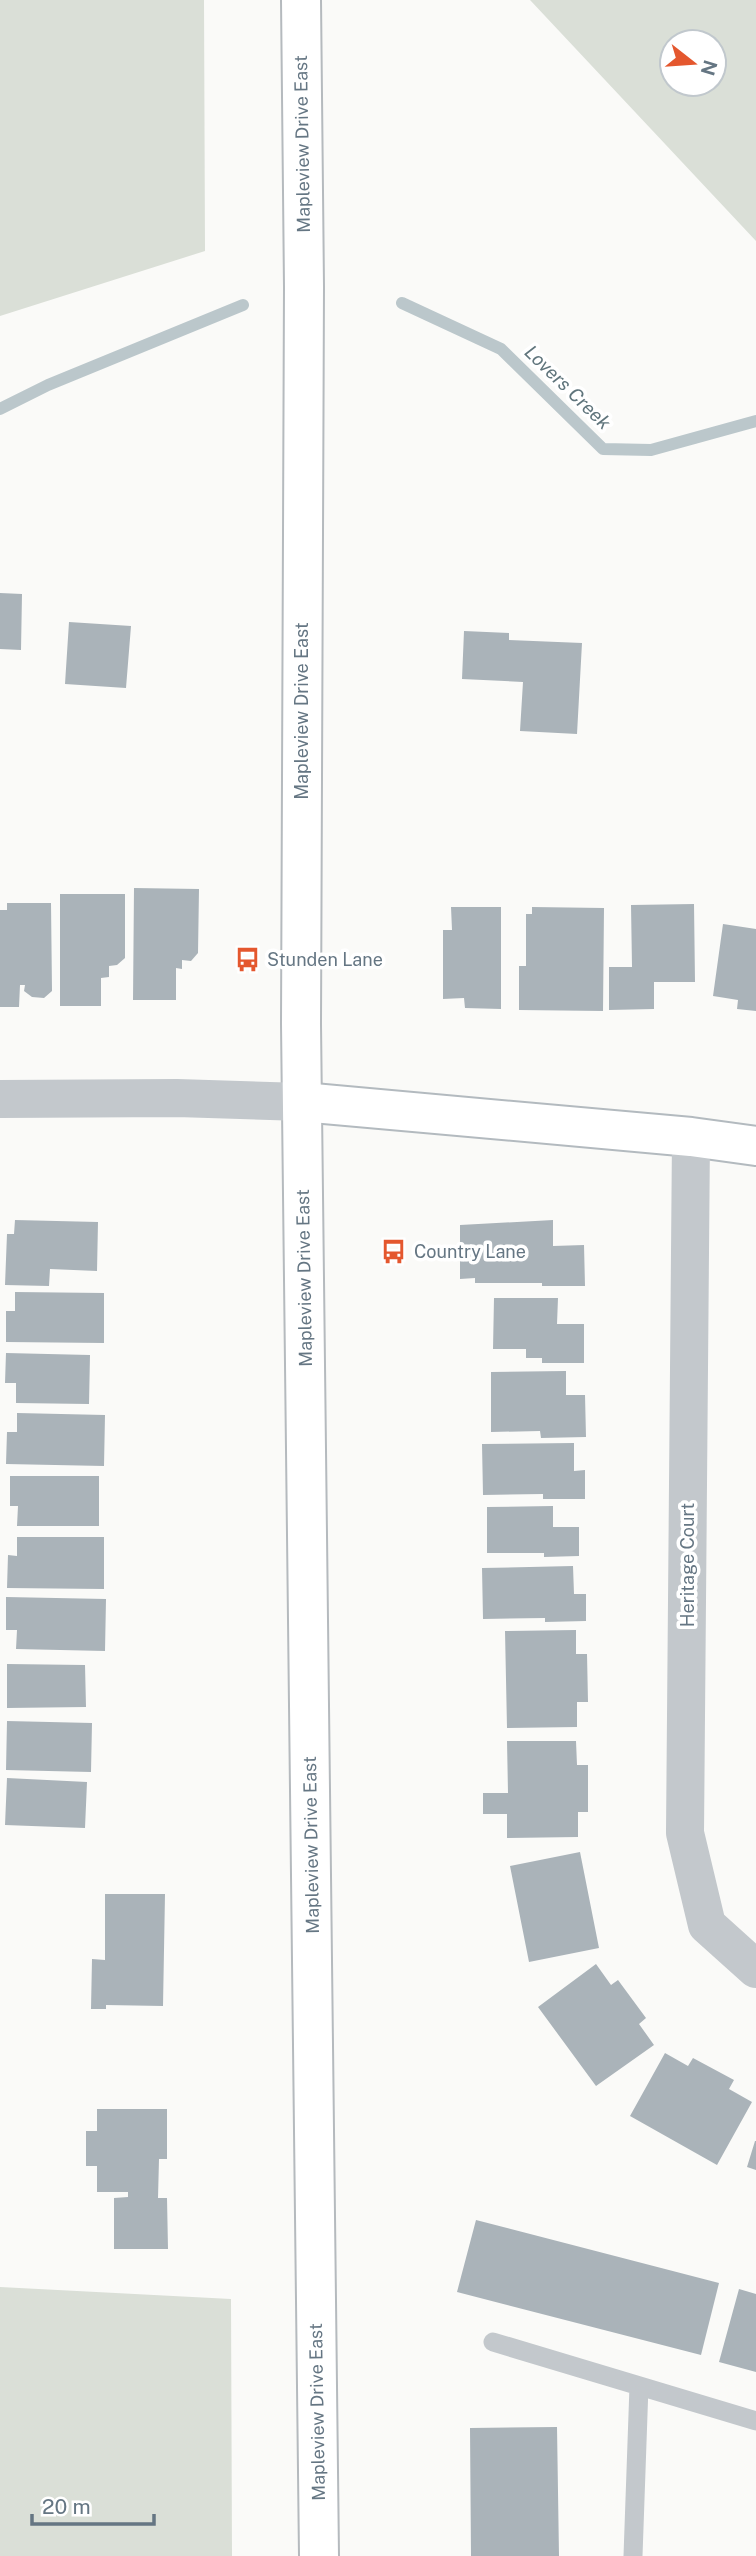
<svg xmlns="http://www.w3.org/2000/svg" width="756" height="2556" font-family="'Public Sans',sans-serif">
<rect width="100%" height="100%" fill="#fafaf8"/>
<path fill="#dadfd7" fill-rule="evenodd" d="M0 0H204L205 251 0 316Z
M530 0H756V241ZM672 42H714V84H672Z
M0 2287 231 2299 232 2556H0Z"/>
<g fill="none" stroke-linecap="round" stroke-linejoin="round">
<path stroke="#bbc7cb" stroke-width="12" d="M402 303 501 349 603 449 651 450 756 421
M0 409 48 385 243 305"/>
</g>
<path fill="#aab3b9" d="M0 593 22 594 21 650 0 649Z
M69 622 131 626 126 688 65 684Z
M464 631 509 633V640L582 643 577 734 520 731 523 682 462 679Z
M134 888 199 889 198 953 191 961 182 960V969L176 968V1000H133Z
M60 894H125V958L117 965 109 966V977L101 978V1006H60Z
M7 903H51L52 991 44 998 32 997 24 991 25 985H20L19 1007H0V910H7Z
M694 904 695 982H654V1009L609 1010V967H632L631 905Z
M451 907H501V1009L465 1008 464 998 443 999V930H452Z
M532 907 604 908 603 1011 519 1010V966H526V914H532Z
M723 924 756 929V1011L737 1009 738 1000 713 996Z
M15 1220 98 1222 97 1271 50 1269 49 1286 5 1285 7 1234H14Z
M553 1220V1246L584 1245 585 1286H542V1283H475V1278L460 1279V1225Z
M15 1292 104 1293V1343L6 1342V1311H15Z
M494 1298H558L557 1324H584V1363H542V1358H526V1349H493Z
M6 1353 90 1355 89 1404 16 1403V1383H5Z
M566 1371V1395H585L586 1437 541 1438 540 1431 491 1432V1372Z
M17 1413 105 1415 104 1466 6 1464 7 1432H17Z
M574 1443V1471L585 1470V1499H543V1494L483 1495 482 1444Z
M10 1476H99V1526H17L18 1506H10Z
M553 1506V1527H579V1556L544 1557V1553H487V1507Z
M17 1537H104V1589L7 1588 8 1555 17 1556Z
M573 1566 574 1594H586V1621L545 1622V1618L483 1619 482 1568Z
M6 1597 106 1599 105 1651 16 1649 17 1630H6Z
M576 1630V1654H587L588 1702H577V1727L507 1728 505 1631Z
M7 1664 85 1665 86 1707 7 1708Z
M7 1721 92 1723 91 1772 6 1770Z
M507 1741H576L577 1765H588V1812H578V1837L507 1838V1814H483V1793H508Z
M7 1778 87 1782 85 1828 5 1825Z
M580 1852 599 1948 529 1962 510 1866Z
M105 1894H165L163 2006 106 2005V2009H91L92 1959 105 1960Z
M596 1964 611 1985 618 1980 646 2018 639 2024 654 2045 596 2086 538 2007Z
M665 2053 688 2066 693 2058 734 2080 729 2089 752 2102 717 2165 630 2116Z
M97 2109H167V2159H159L158 2198H167L168 2249H114V2198L128 2197V2192H97V2166H86V2131H97Z
M755 2141H756V2170L747 2167Z
M476 2220 719 2283 701 2355 457 2292Z
M739 2289 756 2294V2372L719 2362Z
M557 2427 559 2556H471L470 2428Z"/>
<g fill="none" stroke-linecap="round" stroke-linejoin="round">
<defs>
<path id="secondary" d="M302 1102 691 1137 756 1146"/>
<path id="primary" d="M301 0 304 287 301 1024 319 2556"/>
</defs>
<use href="#secondary" stroke="#b3babf" stroke-width="42"/>
<use href="#primary" stroke="#b5babe" stroke-width="42"/>
<path stroke="#c3c8cc" stroke-width="19" d="M493 2342 756 2421
M633 2556 639 2386"/>
<path stroke="#c3c8cc" stroke-width="38" d="M0 1099 177 1098 302 1102
M691 1137 685 1833 707 1925 756 1969"/>
<use href="#secondary" stroke="#fff" stroke-width="38"/>
<use href="#primary" stroke="#fff" stroke-width="38"/>
</g>
<defs>
<symbol id="bus-bare" viewBox="-9 -9 18 18"><path d="M-5-6H5V4H4V6H2V4H-2V6H-4V4H-5ZM-3.5-4V0h7V-4ZM-3.5 1.2v1.5H-2V1.2ZM2 1.2v1.5H3.5V1.2Z" fill="#e4572e" stroke="#fff" stroke-width="2.5" paint-order="stroke"/></symbol>
</defs>
<g fill-rule="evenodd">
<use href="#bus-bare" x="230" y="942" width="35" height="35"/>
<use href="#bus-bare" x="376" y="1234" width="35" height="35"/>
</g>
<g text-anchor="middle" dominant-baseline="central" stroke-width="7" stroke-linejoin="round" paint-order="stroke">
<g font-size="18" fill="#657683" stroke="#fff">
<text transform="translate(302 144) rotate(-91)">Mapleview Drive East</text>
<text transform="translate(301 711) rotate(-90)">Mapleview Drive East</text>
<text transform="translate(304 1278) rotate(-91)">Mapleview Drive East</text>
<text transform="translate(687 1565) rotate(-90)">Heritage Court</text>
<text transform="translate(311 1845) rotate(-91)">Mapleview Drive East</text>
<text transform="translate(317 2412) rotate(-91)">Mapleview Drive East</text>
</g>
<g font-size="18" fill="#657683" stroke="#fff" text-anchor="start">
<text x="267" y="959">Stunden Lane</text>
<text x="414" y="1251">Country Lane</text>
</g>
<g font-size="19" font-style="italic" fill="#60757c" stroke="#fff">
<text transform="translate(568 387) rotate(44)">Lovers Creek</text>
</g>
</g>
<g transform="translate(693 63) rotate(107)"><circle r="33" fill="#ffffff" stroke="#c1c8cd" stroke-width="2"/>
<path d="M0-5L12 26L0 18L-12 26Z" fill="#e4572e"/>
<text y="-10" font-size="19" font-weight="bold" text-anchor="middle" fill="#657683">N</text>
</g>
<path d="M32 2514v10h122v-10" fill="none" stroke="#657683" stroke-width="3.5"/>
<text x="42" y="2514" font-size="21" fill="#657683" stroke="#ffffff" stroke-width="5" paint-order="stroke">20 m</text>
</svg>
